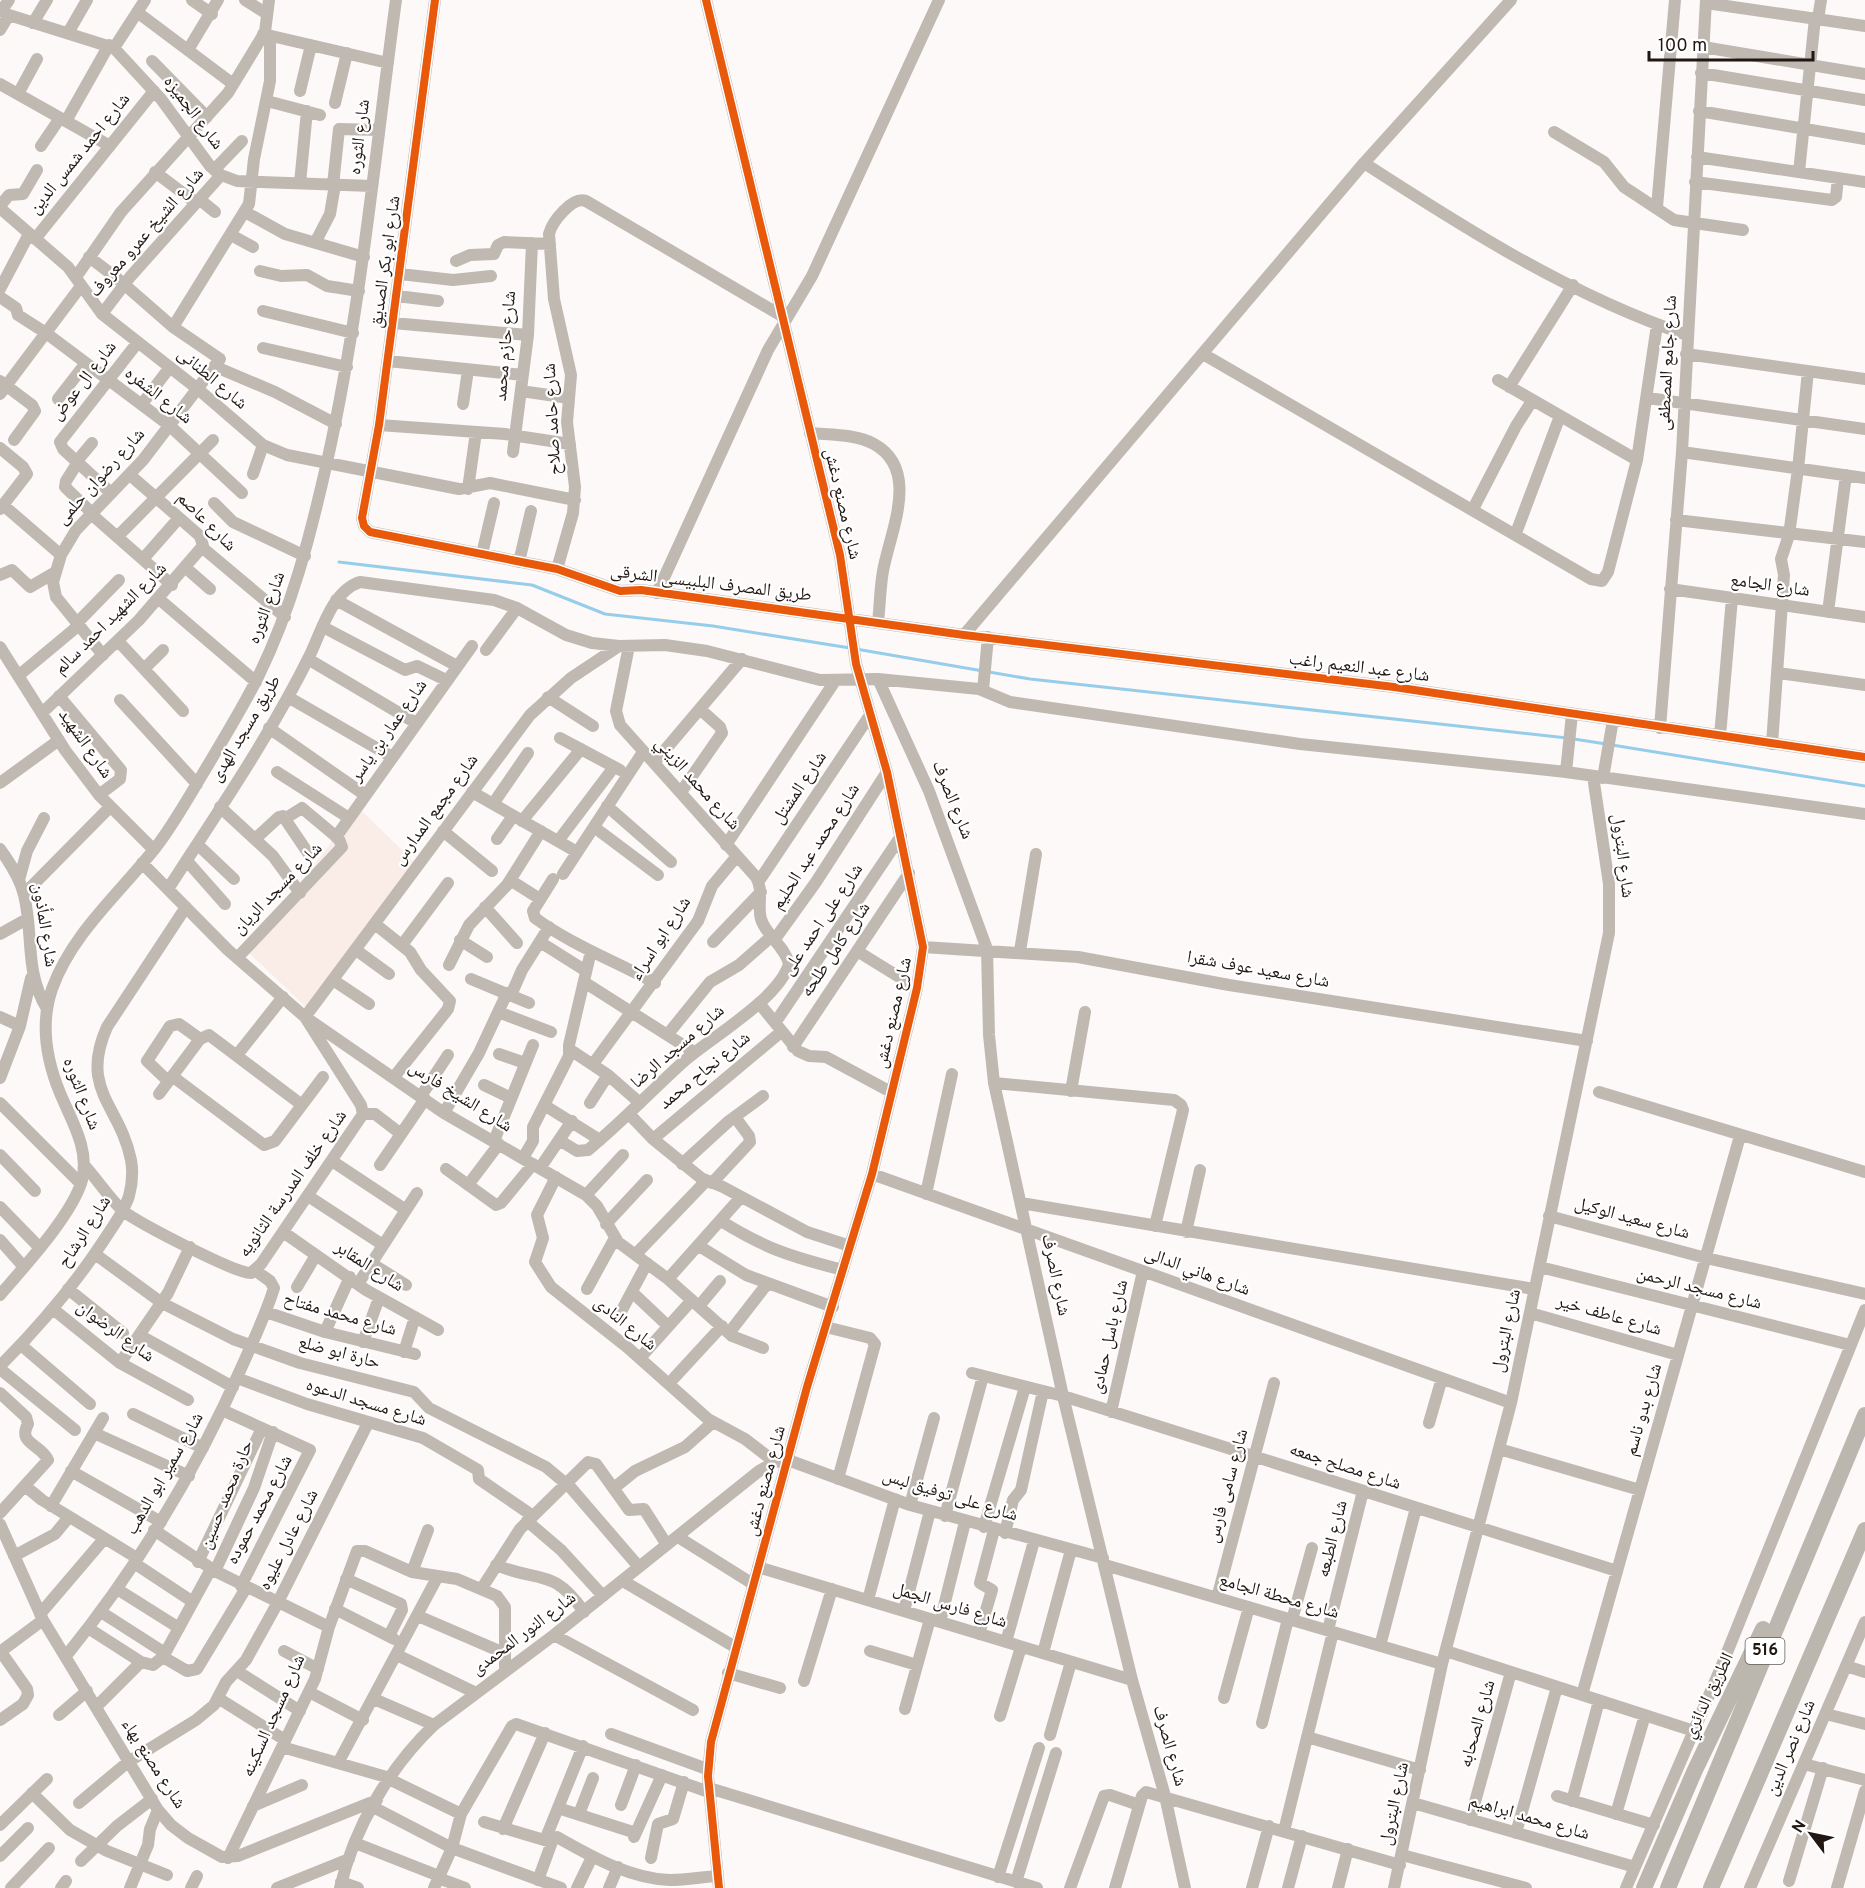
<svg xmlns="http://www.w3.org/2000/svg" width="1865" height="1888" font-family="Overpass,'Noto Naskh Arabic',sans-serif">
<rect width="100%" height="100%" fill="#fcf9f8"/>
<path fill="#faede8" d="M358 807 414 862 308 1009 248 952Z"/>
<g fill="none" stroke-linecap="round" stroke-linejoin="round">
<path stroke="#96cdea" stroke-width="3" d="M339 562 532 585 605 614 713 626 850 648
M856 649 983 671
M989 672 1030 679 1567 738
M1574 739 1606 744
M1612 745 1865 786"/>
<path stroke="#bfb9b2" stroke-width="12" d="M192 0 212 14
M245 0 267 14
M435 0 379 425 362 518 364 526 370 532 557 569 620 591 641 590 964 635 1394 687 1865 757
M706 0 840 555 856 664 887 772 923 947 917 988 872 1174 807 1387 711 1742 708 1776 719 1888
M1706 3 1865 26
M0 10 9 15 114 48 161 99 210 166 221 175 237 181 372 186
M1 11 9 0
M137 12 233 84
M1818 19 1821 0
M33 23 47 0
M0 30 9 15
M68 33 87 0
M263 34 388 63
M1703 47 1865 74
M114 48 145 0
M188 50 218 0
M152 61 207 117
M1701 73 1865 100
M0 84 110 146
M300 91 311 45
M18 94 37 59
M267 101 320 115
M335 103 347 53
M1699 111 1865 139
M66 121 109 45
M1554 132 1604 162 1624 187 1674 220 1743 230
M41 146 60 118
M1697 157 1865 182
M1364 163C1466 229 1571 296 1687 335
M214 170 242 141
M155 172 196 203
M1799 172 1815 18
M1695 182 1832 200 1836 197 1838 178
M300 183 307 111
M333 185 339 129 379 130
M199 199 215 212
M0 206 9 195 23 194 37 170
M1657 207 1675 0
M0 208 68 267 102 314 199 390 263 445 287 455 459 489 490 483 575 500
M245 212 285 234 364 257
M231 235 253 247
M35 239 154 91
M316 241 330 214 335 185
M89 257 118 279 173 327 220 359 143 460 76 530 61 555 53 582 56 597 103 655
M456 261 470 255 494 254 498 245 504 242 550 244
M260 271 281 276 307 275 327 286 359 291
M400 274 453 280 491 276
M76 277 121 212 228 93 265 32 269 0
M0 289 29 234
M397 296 438 301
M0 297 16 308 18 315 46 333 170 426 242 493
M263 311 353 333
M102 314 130 277 221 175
M393 323 528 335
M173 327 249 204 254 159 270 81V36
M263 348 347 367
M1203 354 1591 579 1602 581 1608 572 1637 460 1657 325
M1686 354 1865 379
M388 361 523 375
M216 367 275 392 336 424
M1498 380 1637 460
M0 381 32 405 35 411 14 440
M1509 387 1573 285
M521 391 569 398
M0 394 81 286
M1648 398 1865 429
M58 399 86 363
M142 404 170 367
M463 404 468 370
M379 425 505 434 570 444
M810 433C830 435 856 434 874 444 921 470 890 532 883 571 880 588 880 605 878 622
M0 448 23 467 27 474 0 509
M513 452 528 335 532 243
M1682 452 1865 478
M77 461 92 443
M78 462 66 481 65 487 91 512
M253 474 263 445
M130 475 200 536 204 549 285 617
M468 489 476 432
M111 493 63 449 60 442 138 342
M214 503 233 522 305 556
M3 505 61 555
M1473 509 1516 426 1532 401
M90 513 172 585
M1676 520 1865 542
M1516 533 1560 416
M117 537 213 440
M482 554 494 503
M143 559 179 518
M519 562 531 511
M186 568 210 589
M557 569 573 513 575 487 567 422 571 375 554 299 549 234C552 222 572 196 586 201L782 316
M0 575 12 570 30 587 54 573
M1670 589 1865 617
M657 593 768 350 812 276 939 0
M159 599 256 682
M336 600 457 666
M1828 612 1846 475
M76 624 119 580
M323 627 405 670 417 666 446 680
M964 635 1364 163 1511 0
M118 641 183 711
M0 647 65 750 99 795 154 850
M486 650 517 608
M308 659 416 723
M144 669 163 650
M1778 673 1865 685
M18 676 78 626
M878 679 929 791 987 949 989 1035 994 1083 1063 1396 1132 1680 1165 1796 1185 1888
M983 690 988 637
M59 696 121 770 120 779 99 795
M288 697 392 757
M548 697 593 726
M120 700 197 784
M42 713 139 620 202 547
M269 728 365 795
M1660 728 1682 452 1706 0
M1720 736 1732 598
M560 738 620 770
M1772 744 1784 575 1781 559 1789 535 1798 469 1808 371
M654 763 742 659
M277 772 349 818
M1566 772 1572 714
M1603 778 1613 720
M0 783 59 740
M472 792 577 852
M681 792 722 733 720 727 700 709
M493 804 528 753
M607 806 671 862
M220 807 273 856 300 893
M522 821 581 749
M594 827 658 875
M443 831 492 871
M336 837 472 646
M255 839 279 817 283 816 308 853
M497 839 513 816
M558 841 614 767
M197 844 234 879
M726 845 835 681
M0 849C10 863 20 878 24 895 34 936 24 970 47 1009
M187 861 225 904
M142 863 228 950 305 1017 444 1113 586 1195 597 1206 618 1242 668 1279 732 1336 763 1348
M563 874 643 752
M553 879 533 911 535 918C572 945 615 961 655 983
M19 880 27 851 44 818
M510 880 540 899
M759 881 870 715
M168 889C217 813 270 736 310 655 322 630 332 591 360 582L494 600 517 608 566 635 592 643 619 646 665 645 707 651 820 680 878 679 979 689 1010 702 1300 744 1566 772 1865 814
M24 894 110 807
M485 907 517 943
M375 924 410 952 421 970 450 1001 448 1009 394 1077
M0 934 27 919
M775 939 816 882 887 772
M460 940 487 957
M540 942 586 971
M713 942 761 892
M402 945 448 883
M923 947 1078 957 1229 985 1587 1041
M356 950 389 974
M857 951 917 988
M1020 951 1036 854
M237 958 342 847 339 839 302 808 286 818
M449 965 469 925 507 885 541 831
M471 979 529 1003
M333 980 369 1004
M584 982 694 1052
M511 995 522 970 549 927
M759 1003 798 1051 809 1056 826 1057 891 1092
M498 1012 551 1032
M0 1017 20 1026
M775 1023 901 836
M668 1034 710 982 739 965 772 936
M793 1047 909 873
M569 1049 608 1075 640 1103
M499 1054 525 1063
M237 1055 283 997
M593 1064 698 921 712 886 737 856
M172 1076 264 1145 275 1141 323 1077
M0 1078 20 1026 31 978
M168 1081 147 1061 170 1026 179 1024 200 1039
M994 1083 1174 1100 1181 1105 1183 1110 1155 1226
M484 1085 511 1098
M1071 1091 1085 1012
M1599 1092 1865 1172
M159 1094 200 1039 209 1035 302 1105
M421 1096 448 1055
M0 1103 81 1184
M590 1103 608 1075
M544 1105 600 1140
M444 1113 479 1053 507 993
M363 1114 361 1105 305 1017 530 715 571 678 619 646
M363 1114H375L401 1134
M629 1114 653 1139 701 1178 723 1187 807 1232 850 1246
M653 1139 781 1032
M559 1140 577 1151 588 1150C621 1123 650 1092 682 1063 710 1038 779 999 789 964 785 946 766 936 761 919 757 905 764 890 756 877L620 725 616 711 629 646
M494 1141 533 1045
M0 1155 35 1191
M523 1158 533 1141V1127L569 1056V1045L591 951
M332 1161 406 1210
M682 1164 729 1121 763 1096
M84 1165C97 1179 109 1198 123 1211 139 1223 234 1273 251 1273L261 1264 363 1114
M380 1165 425 1099
M540 1168 572 1121
M446 1169 496 1205 501 1203 533 1164
M872 1174 1511 1403
M556 1177 537 1215 543 1238 535 1262 551 1287 627 1347 708 1419 745 1439 775 1462
M712 1183 750 1142 749 1136 735 1117
M468 1185 499 1144
M926 1194 952 1074
M586 1195 623 1155
M308 1196 383 1245
M1021 1203 1534 1289
M0 1207 39 1247
M1549 1216 1706 1258 1865 1294
M721 1221C766 1249 792 1257 843 1270
M606 1224 647 1180
M283 1232 366 1290 438 1330
M1186 1232 1200 1170
M0 1240 23 1266
M699 1246 746 1275 833 1307
M95 1254 162 1303 233 1339 300 1363 414 1392 429 1408 546 1467 571 1488 639 1567
M636 1254 706 1181
M371 1263 406 1285
M1540 1267 1850 1345
M668 1279 741 1197
M358 1284 417 1193
M297 1287 316 1255
M68 1289 123 1333
M587 1289 615 1238
M632 1292 668 1326
M0 1295C24 1267 73 1214 82 1180 90 1149 71 1120 60 1093 46 1059 40 1024 52 989 72 933 120 893 156 847 173 825 187 800 202 775 221 743 241 711 258 677 292 608 310 537 327 462 361 310 375 154 396 0
M699 1306 720 1281
M53 1309 120 1363 188 1400
M622 1310 647 1263
M266 1312 325 1332 415 1354
M1530 1313 1678 1355
M826 1327 870 1338 875 1344 838 1479
M325 1332 350 1277
M729 1333 767 1284
M139 1335 233 1387
M363 1342 379 1298
M21 1345 90 1404
M404 1352 415 1317
M640 1358 692 1300
M120 1363 168 1293 190 1247
M0 1366C39 1327 74 1286 104 1240 113 1226 124 1212 129 1196 132 1185 133 1171 131 1160 120 1105 79 1090 107 1027L186 907
M0 1369 75 1430
M972 1373 1063 1396 1617 1571
M237 1378 307 1404 423 1438 478 1470 479 1479 533 1516
M674 1378 722 1326
M0 1393 26 1417 28 1424C17 1444 41 1444 48 1460L0 1513
M222 1410 310 1450 241 1586
M1111 1412 1143 1271
M133 1414 203 1448
M1429 1423 1442 1378
M94 1433 189 1476
M1499 1449 1640 1490
M71 1471 161 1522
M25 1486 42 1500 137 1558
M614 1488 635 1471 685 1447 712 1423
M910 1505 934 1418
M51 1506 103 1418
M945 1516 983 1376
M527 1521 561 1550 603 1596
M0 1524 43 1620 158 1810 171 1825 188 1838 222 1857 238 1856 377 1800
M984 1527 1025 1387
M154 1530 215 1571 329 1627
M1005 1533 1013 1500 1021 1490 1043 1391
M678 1537 753 1584
M14 1556 55 1534 69 1517
M198 1562 262 1428
M134 1563 193 1602
M496 1565C539 1583 553 1567 584 1612
M1105 1565 1442 1664
M758 1567 1132 1680
M215 1571 254 1488 273 1432
M412 1572 428 1530
M346 1579 401 1604 402 1610 389 1636
M623 1581 735 1647
M482 1588 520 1529 588 1462 596 1464 629 1510 644 1509 667 1545
M117 1589 179 1628
M1217 1598 1274 1383
M868 1600 895 1499
M335 1609 394 1639
M904 1611 930 1511
M101 1612 165 1653
M40 1614 104 1539
M418 1616 504 1653
M1292 1620 1312 1548
M940 1622 965 1522
M88 1628 141 1662 153 1665 163 1657 211 1569
M1328 1630 1363 1491
M979 1634 992 1590 980 1583 994 1530
M554 1635 693 1710
M1006 1642 1034 1541
M1380 1646 1416 1508
M284 1651 318 1669
M870 1651 917 1665
M1446 1651 1694 1731
M0 1652 43 1620
M1043 1653 1071 1550
M397 1655 476 1693
M66 1656C138 1567 197 1469 243 1364 254 1339 266 1314 274 1288L270 1281 256 1271
M163 1657 187 1671 197 1669 246 1588
M1846 1666 1865 1672
M237 1671 300 1711
M728 1673 780 1688
M804 1681 832 1589
M309 1692 363 1720
M1582 1695 1740 1136
M218 1698 285 1740
M1224 1698 1249 1607
M374 1699 434 1725
M96 1707 141 1662
M905 1709 930 1619
M1826 1714 1865 1724
M59 1715 87 1691
M1000 1716 1021 1647
M0 1720 23 1704 28 1695 27 1689 1 1652
M1262 1723 1288 1619
M611 1734 707 1769
M1050 1735 1071 1662
M1307 1737 1420 1770
M282 1747 390 1778
M338 1763 438 1576
M1804 1764 1865 1780
M389 1779 461 1814
M709 1788 1037 1888
M32 1793 70 1830 107 1851 167 1875
M1557 1796 1654 1825
M1572 1801 1599 1701
M79 1803 128 1762 196 1720 214 1705 226 1682 246 1660 277 1604 368 1423
M1413 1803 1635 1867
M621 1805 636 1765
M253 1806 302 1785
M373 1807 452 1848 561 1888
M558 1808 636 1833
M579 1814 593 1778
M1616 1814 1645 1715
M1470 1820 1511 1672
M484 1822 551 1842
M0 1825 47 1779
M503 1829 545 1733
M1284 1831 1333 1632
M1516 1833 1557 1687
M634 1837 662 1775
M545 1840 583 1746
M355 1843 439 1876
M1402 1855 1526 1888
M0 1856 28 1828
M228 1858 315 1679 329 1627 357 1551H365L412 1572 457 1579 497 1596 505 1607V1671
M651 1858 658 1824 673 1819 684 1782
M81 1861 117 1826 152 1799
M998 1877 1039 1748
M438 1878 465 1888
M538 1880 553 1839 557 1837C591 1856 630 1879 670 1880 686 1880 702 1877 717 1876
M1789 1881 1823 1768
M341 1882 358 1888
M1016 1882 1056 1753
M11 1888 49 1848
M61 1888 66 1881
M130 1888 148 1845 150 1829 158 1810
M191 1888 197 1876
M277 1888 349 1859
M340 1888C354 1828 389 1768 434 1725L554 1635 759 1471 775 1462 788 1460 910 1505 1103 1558
M434 1888 452 1848 461 1814 512 1726 516 1724 709 1792
M577 1888 592 1857
M609 1888 618 1867
M1070 1888 1104 1796 1110 1795 1139 1805
M1115 1888 1142 1796 1146 1792 1400 1865
M1252 1888 1269 1826
M1288 1888 1302 1836
M1338 1888 1348 1849
M1394 1888 1442 1664 1511 1403 1609 933V884L1593 776
M1626 1888 1720 1670 1865 1310
M1750 1888 1865 1622
M1837 1888 1865 1791"/>
<path stroke="#bbb6ae" stroke-width="16" d="M1644 1888 1695 1770 1763 1629
M1668 1888 1865 1415
M1711 1888 1865 1530"/>
<defs>
<path id="cycleway" d="M435 0 379 425 362 518 364 526 370 532 557 569 620 591 641 590 964 635 1394 687 1865 757
M706 0 840 555 856 664 887 772 923 947 917 988 872 1174 807 1387 711 1742 708 1776 719 1888"/>
</defs>
<use href="#cycleway" stroke="#fff" stroke-width="11"/>
<use href="#cycleway" stroke="#e8590c" stroke-width="8"/>
</g>
<g text-anchor="middle" dominant-baseline="central" stroke-width="4.5" stroke-linejoin="round" paint-order="stroke">
<rect fill="#fff" stroke="#645d5a" stroke-width="1.5" x="1745.5" y="1638" width="39" height="26" rx="4.5"/>
<g font-size="16" font-weight="bold" fill="#211713">
<text x="1765" y="1651">516</text>
</g>
<g font-size="18" fill="#211713" stroke="#fff">
<text transform="translate(193 113) rotate(53)">شارع الجميزه</text>
<text transform="translate(360 137) rotate(-83)">شارع الثوره</text>
<text transform="translate(80 154) rotate(-51)">شارع احمد شمس الدين</text>
<text transform="translate(147 233) rotate(-49)">شارع الشيخ عمرو معروف</text>
<text transform="translate(386 262) rotate(-82)">شارع ابو بكر الصديق</text>
<text transform="translate(506 346) rotate(-85)">شارع حازم محمد</text>
<text transform="translate(1668 363) rotate(-87)">شارع جامع المصطفى</text>
<text transform="translate(212 379) rotate(40)">شارع الطنانى</text>
<text transform="translate(84 381) rotate(-52)">شارع ال عوض</text>
<text transform="translate(158 396) rotate(38)">شارع الشفره</text>
<text transform="translate(553 419) rotate(-93)">شارع حامد صلاح</text>
<text transform="translate(101 477) rotate(-48)">شارع رضوان حلمى</text>
<text transform="translate(842 504) rotate(77)">شارع مصنع دغش</text>
<text transform="translate(206 522) rotate(45)">شارع عاصم</text>
<text transform="translate(711 584) rotate(7)">طريق المصرف البلبيسى الشرقى</text>
<text transform="translate(1770 586) rotate(8)">شارع الجامع</text>
<text transform="translate(267 608) rotate(-69)">شارع الثوره</text>
<text transform="translate(111 619) rotate(-45)">شارع الشهيد احمد سالم</text>
<text transform="translate(1359 668) rotate(7)">شارع عبد النعيم راغب</text>
<text transform="translate(246 729) rotate(-59)">طريق مسجد الهدى</text>
<text transform="translate(389 731) rotate(-55)">شارع عمار بن ياسر</text>
<text transform="translate(85 744) rotate(55)">شارع الشهيد</text>
<text transform="translate(697 784) rotate(48)">شارع محمد الزيني</text>
<text transform="translate(800 788) rotate(-56)">شارع المشتل</text>
<text transform="translate(952 800) rotate(68)">شارع الصرف</text>
<text transform="translate(436 810) rotate(-54)">شارع مجمع المدارس</text>
<text transform="translate(816 847) rotate(-57)">شارع محمد عبد الحليم</text>
<text transform="translate(1622 856) rotate(83)">شارع البترول</text>
<text transform="translate(278 889) rotate(-46)">شارع مسجد الريان</text>
<text transform="translate(823 920) rotate(-56)">شارع على احمد على</text>
<text transform="translate(44 925) rotate(81)">شارع المأذون</text>
<text transform="translate(661 939) rotate(-57)">شارع ابو اسراء</text>
<text transform="translate(836 950) rotate(-56)">شارع كامل طلحه</text>
<text transform="translate(1258 970) rotate(10)">شارع سعيد عوف شقرا</text>
<text transform="translate(894 1013) rotate(-77)">شارع مصنع دغش</text>
<text transform="translate(678 1047) rotate(-41)">شارع مسجد الرضا</text>
<text transform="translate(705 1071) rotate(-39)">شارع نجاح محمد</text>
<text transform="translate(81 1094) rotate(69)">شارع الثوره</text>
<text transform="translate(460 1097) rotate(32)">شارع الشيخ فارس</text>
<text transform="translate(293 1184) rotate(-55)">شارع خلف المدرسة الثانويه</text>
<text transform="translate(1632 1219) rotate(15)">شارع سعيد الوكيل</text>
<text transform="translate(85 1232) rotate(-57)">شارع الرشاح</text>
<text transform="translate(369 1267) rotate(33)">شارع المقابر</text>
<text transform="translate(1197 1272) rotate(20)">شارع هاني الدالى</text>
<text transform="translate(1055 1275) rotate(78)">شارع الصرف</text>
<text transform="translate(1699 1289) rotate(14)">شارع مسجد الرحمن</text>
<text transform="translate(340 1315) rotate(16)">شارع محمد مفتاح</text>
<text transform="translate(1609 1316) rotate(16)">شارع عاطف خير</text>
<text transform="translate(625 1324) rotate(39)">شارع النادى</text>
<text transform="translate(1507 1331) rotate(-78)">شارع البترول</text>
<text transform="translate(115 1332) rotate(36)">شارع الرضوان</text>
<text transform="translate(1110 1337) rotate(-77)">شارع باسل حمادى</text>
<text transform="translate(339 1353) rotate(15)">حارة ابو ضلع</text>
<text transform="translate(366 1403) rotate(17)">شارع مسجد الدعوه</text>
<text transform="translate(1644 1410) rotate(-74)">شارع بدو ناسم</text>
<text transform="translate(1345 1467) rotate(18)">شارع مصلح جمعه</text>
<text transform="translate(165 1474) rotate(-60)">شارع سمير ابو الدهب</text>
<text transform="translate(766 1481) rotate(-75)">شارع مصنع دغش</text>
<text transform="translate(1228 1486) rotate(-75)">شارع سامى فارس</text>
<text transform="translate(227 1495) rotate(-68)">حارة محمد حسين</text>
<text transform="translate(950 1496) rotate(17)">شارع على توفيق لبس</text>
<text transform="translate(260 1510) rotate(-62)">شارع محمد حموده</text>
<text transform="translate(1333 1539) rotate(-76)">شارع الطبعه</text>
<text transform="translate(289 1540) rotate(-63)">شارع عادل عليوه</text>
<text transform="translate(1279 1597) rotate(16)">شارع محطة الجامع</text>
<text transform="translate(950 1606) rotate(17)">شارع فارس الجمل</text>
<text transform="translate(524 1634) rotate(-37)">شارع النور المحمدى</text>
<text transform="translate(1709 1696) rotate(-64)">الطريق الدائري</text>
<text transform="translate(274 1716) rotate(-66)">شارع مسجد السكينه</text>
<text transform="translate(1478 1724) rotate(-74)">شارع الصحابه</text>
<text transform="translate(1169 1746) rotate(74)">شارع الصرف</text>
<text transform="translate(1791 1748) rotate(-67)">شارع نصر الدين</text>
<text transform="translate(153 1764) rotate(57)">شارع مصنع بهاء</text>
<text transform="translate(1395 1804) rotate(-78)">شارع البترول</text>
<text transform="translate(1529 1818) rotate(16)">شارع محمد ابراهيم</text>
</g>
</g>
<g transform="translate(1811 1834) rotate(302)" stroke="#ffffff" stroke-width="4.5" paint-order="stroke">
<path d="M0-4.5L10 22L0 15L-10 22Z" fill="#211713"/>
<text y="-9" font-size="16" font-weight="bold" text-anchor="middle" fill="#211713">N</text>
</g>
<path d="M1649 51v9h164v-9" fill="none" stroke="#211713" stroke-width="3"/>
<text x="1658" y="51" font-size="18" fill="#211713" stroke="#ffffff" stroke-width="4.5" paint-order="stroke">100 m</text>
</svg>
